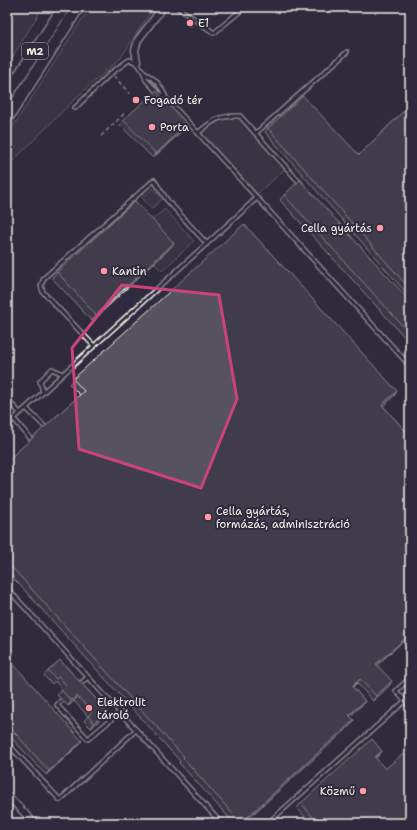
<svg xmlns="http://www.w3.org/2000/svg" width="417" height="830" font-family="'Shantell Sans',sans-serif">
<rect width="100%" height="100%" fill="#2f2a3d"/>
<filter id="ink" filterUnits="userSpaceOnUse"><feTurbulence type="fractalNoise" baseFrequency=".025" numOctaves="2"/><feDisplacementMap in="SourceGraphic" scale="8" xChannelSelector="R" yChannelSelector="G"/><feConvolveMatrix kernelMatrix="1 2 1 2 8 2 1 2 1" color-interpolation-filters="sRGB"/></filter>
<g filter="url(#ink)">
<path fill="#454050" stroke="#9c989c" d="M7 7H43L7 66Z
M90 7H154L120 59 79 95 7 167V136Z
M228 117 239 118 285 169 257 194 201 133 214 122Z
M153 188 162 199 152 209 142 198Z
M165 209 194 241 162 271 154 263 147 224Z"/>
<g fill="none" stroke-linecap="round" stroke-linejoin="round">
<defs>
<path id="service" d="M177 7 214 33 245 7
M144 73C155 78 162 87 166 98
M75 108 111 73 129 60 137 62 144 73 146 80 158 93 166 98 198 133 410 366
M198 133C213 120 220 115 240 116L301 184
M256 133 347 52
M94 346 43 292 41 286 44 278 154 180 167 200 207 244
M43 392 40 381 52 369 63 374
M7 399 20 413
M26 408 44 426
M14 419 30 438
M7 425 257 198
M7 588 221 823
M79 685 88 677
M64 698 57 705 88 739 120 712
M405 701 410 707
M7 743 60 800 136 730
M268 823 405 701 396 691 410 678"/>
<path id="minor" d="M137 62 135 50 138 40 163 7
M7 795 34 823"/>
<path id="trunk" d="M7 95 64 7
M7 118 78 7"/>
</defs>
<use href="#service" stroke="#f4f1e8" stroke-width="6"/>
<use href="#minor" stroke="#f4f1e8" stroke-width="9"/>
<use href="#trunk" stroke="#f4f1e8" stroke-width="14"/>
<path stroke="#f4f1e8" stroke-width="1.5" stroke-dasharray="4 3" stroke-linecap="butt" d="M114 76 130 94
M101 136 126 112"/>
<use href="#service" stroke="#2f2a3d" stroke-width="3"/>
<use href="#minor" stroke="#2f2a3d" stroke-width="6"/>
<use href="#trunk" stroke="#2f2a3d" stroke-width="11"/>
</g>
<path fill="#4a4752" stroke="#f4f1e8" d="M193 15 197 18 190 27 187 24Z
M410 105V297L265 132 268 128 359 155Z
M123 120 187 124 184 129 153 158 120 125Z
M284 195 410 301V343L280 200Z
M169 249 92 321 52 278 57 272Z
M73 379 397 391 394 396 383 406 410 436V640L405 645 402 642 377 665 389 686 373 701 357 683 353 687 365 701 362 705 350 716 354 720 351 725 243 823H234L179 763 180 761 7 571V461L80 395 69 384Z
M7 657 79 745 46 775 7 733Z
M60 660 107 711 104 716 91 728 84 721 88 716 74 701 68 706 57 695 62 689 55 681 52 684 44 676 48 671Z
M382 751 379 755 375 758 385 769 410 823H311L297 808 301 803Z"/>
<path fill="#3c3942" stroke="#f4f1e8" d="M187 124 184 129 153 158 156 154Z
M174 243 169 249 92 321 96 315Z
M397 391 394 396 379 410 382 405Z
M406 638 402 642 373 669 376 664Z
M410 639V640L405 645 408 640Z
M360 679 357 683 349 691 352 686Z
M392 681 389 686 373 701 376 696Z
M77 696 74 701 68 706 71 701Z
M365 701 362 705 346 720 349 715Z
M107 711 104 716 91 728 94 723Z
M354 720 351 725 243 823H241Z
M82 741 79 745 46 775 49 771Z
M382 751 379 755 371 762 375 757Z"/>
<path fill="#56525f" stroke="#f4f1e8" d="M193 15 197 18 194 22 190 19Z
M156 91 187 124 156 154 123 120Z
M303 96 359 155 410 105V289L268 128Z
M300 180 410 301V334L284 195Z
M135 201 174 243 96 315 57 272Z
M244 224 397 391 382 405 410 436V639L408 640 406 638 376 664 392 681 376 696 360 679 352 686 365 701 349 715 354 720 241 823 183 758 184 757 7 562V461L84 391 73 379Z
M7 657 82 741 49 771 7 724Z
M60 660 107 711 94 723 88 716 92 712 77 696 71 701 61 690 66 685 59 677 56 679 48 671Z
M372 739 382 751 375 757 385 769 403 754 410 761V823H318L301 803Z"/>
</g>
<path d="M0 0H417V830H0ZM122 285 219 295 237 399 201 488 79 449 72 348Z" fill="#2f2a3d" fill-opacity=".55" fill-rule="evenodd"/>
<path fill="none" stroke="#cc4377" stroke-width="3" stroke-linejoin="round" d="M122 285 219 295 237 399 201 488 79 449 72 348Z"/>
<g fill="#ff9aa2" stroke="#2f2a3d" stroke-width="1.5">
<circle cx="190" cy="23" r="4"/>
<circle cx="136" cy="100" r="4"/>
<circle cx="152" cy="127" r="4"/>
<circle cx="380" cy="228" r="4"/>
<circle cx="104" cy="271" r="4"/>
<circle cx="208" cy="517" r="4"/>
<circle cx="89" cy="708" r="4"/>
<circle cx="363" cy="791" r="4"/>
</g>
<g text-anchor="middle" dominant-baseline="central" stroke-width="4" stroke-linejoin="round" paint-order="stroke">
<rect fill="#2f2a3d" stroke="#b9b5b5" stroke-width="1" x="22" y="43" width="26" height="16" rx="3"/>
<g font-size="10" font-weight="bold" fill="#f4f1e8">
<text x="35" y="51">M2</text>
</g>
<g font-size="11" fill="#f4f1e8" stroke="#2f2a3d" text-anchor="start">
<text x="198" y="23">E1</text>
<text x="144" y="100">Fogadó tér</text>
<text x="160" y="127">Porta</text>
<text x="372" y="228" text-anchor="end">Cella gyártás</text>
<text x="112" y="271">Kantin</text>
<text x="216" y="511">Cella gyártás,<tspan x="216" dy="13">formázás, adminisztráció</tspan></text>
<text x="97" y="702">Elektrolit<tspan x="97" dy="13">tároló</tspan></text>
<text x="355" y="791" text-anchor="end">Közmű</text>
</g>
</g>
<rect width="417" height="830" fill="none" stroke="#2f2a3d" stroke-width="24"/>
<rect x="12" y="12" width="393" height="806" fill="none" stroke="#f4f1e8" stroke-width="1.5" filter="url(#ink)"/>
</svg>
